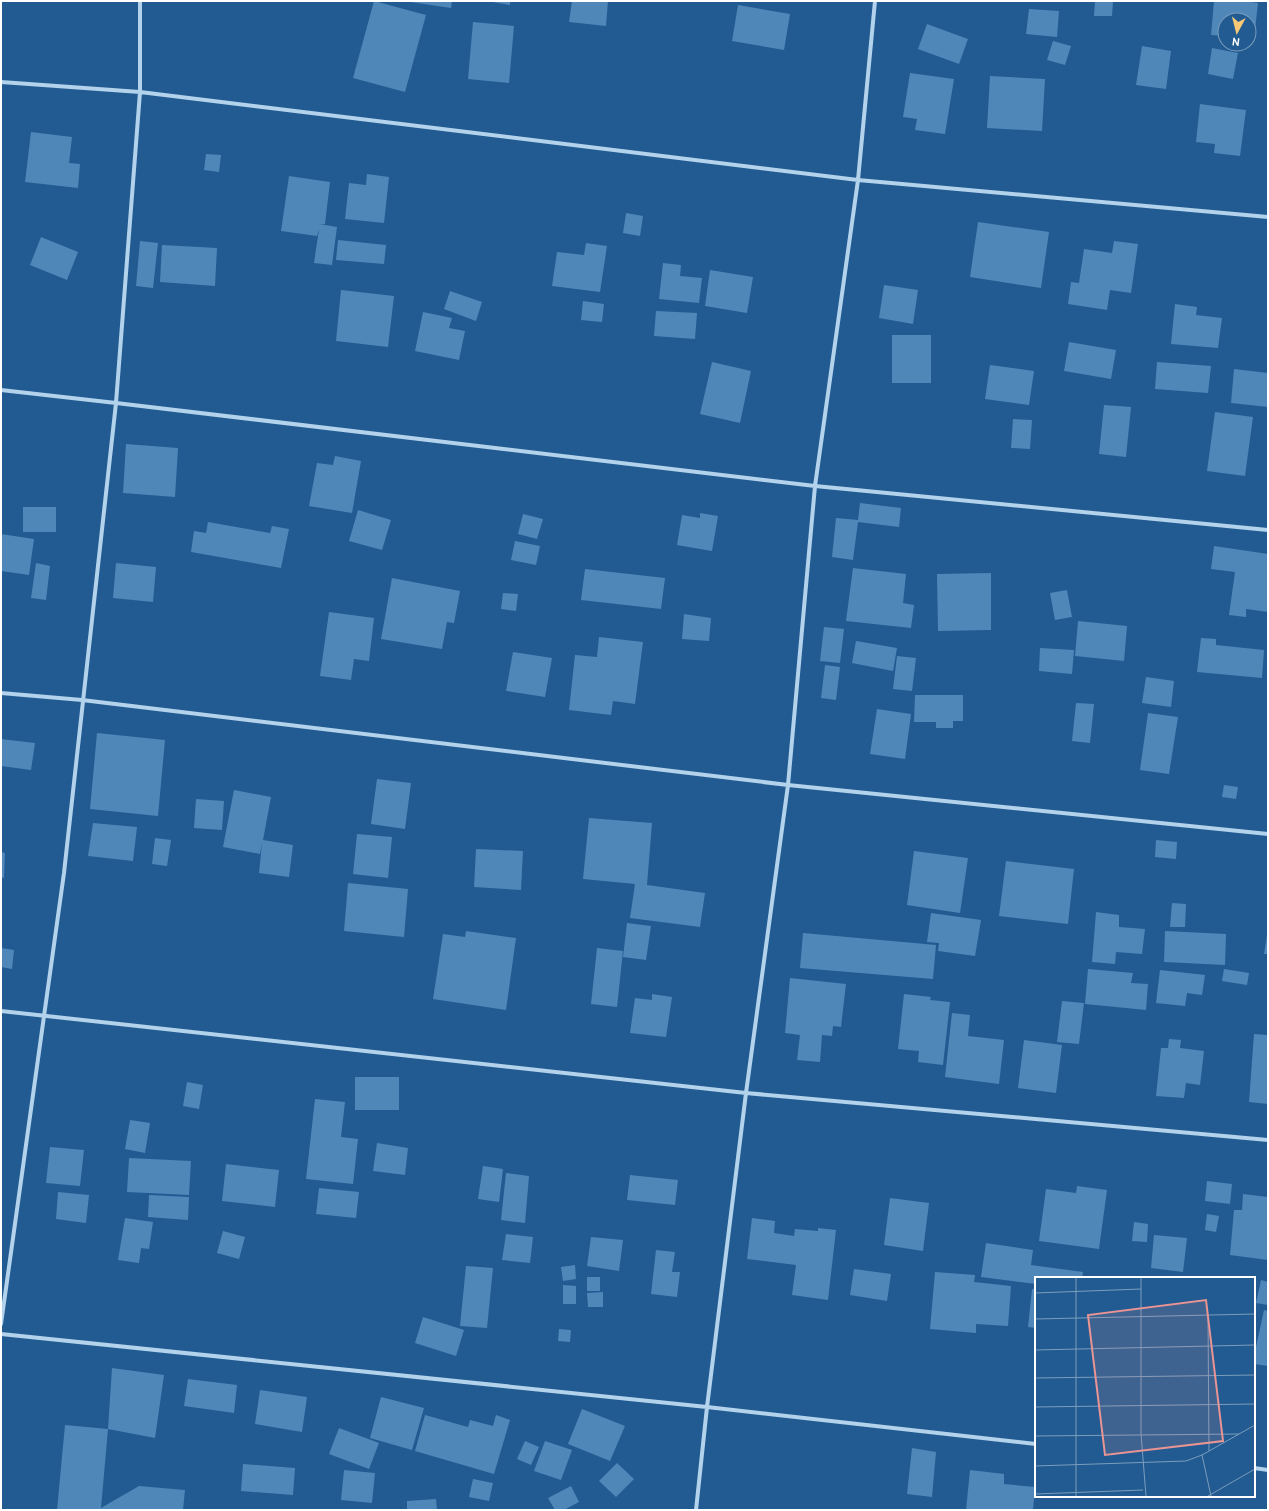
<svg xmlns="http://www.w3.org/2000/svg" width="1269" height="1511" font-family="Cabin,sans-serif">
<rect width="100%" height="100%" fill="#225b91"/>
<path fill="#4f87b9" d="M374 1 426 15 405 92 353 78Z
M404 1H452L451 8Z
M487 1H510V5Z
M572 1H608L606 26 569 22Z
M1095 1H1113L1112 16H1094Z
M1214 1H1243L1258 3 1254 39 1249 38V20H1225V36L1211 35Z
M738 5 790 14 784 50 732 41Z
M1029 9 1059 11 1057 37 1026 34Z
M473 22 514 26 509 83 468 79Z
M927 24 968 39 959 64 918 49Z
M1053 41 1071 46 1065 65 1047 60Z
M1142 46 1171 51 1166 89 1136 85Z
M1212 48 1238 53 1233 79 1208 74Z
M910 73 954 79 945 134 915 130 917 119 903 117Z
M990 76 1045 79 1042 131 987 128Z
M1200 104 1246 110 1240 156 1214 153 1215 144 1196 142Z
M31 132 72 137 69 163 80 164 78 188 25 182Z
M206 154 221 155 219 172 204 170Z
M367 174 389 177 384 223 345 219 349 183 366 185Z
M289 176 330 182 325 224H320L337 227 332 265 314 263 319 229 317 236 281 231Z
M626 213 643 216 640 236 623 233Z
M978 222 1049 232 1041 288 970 277Z
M41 237 78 252 67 280 30 265Z
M338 240 386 245 384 264 336 260Z
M140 241 158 243 153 288 136 286Z
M1114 241 1138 244 1131 293 1110 290 1107 310 1068 304 1071 282 1079 283 1084 249 1112 253Z
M586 243 607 246 600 292 552 286 557 252 584 255Z
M162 245 217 248 215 286 160 282Z
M663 263 681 265 680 276 702 278 699 303 659 299Z
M710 270 753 277 747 313 705 306Z
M884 285 918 290 913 324 879 318Z
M341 290 394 296 388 347 336 341Z
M450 291 482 302 476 321 444 309Z
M583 301 604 304 602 322 581 320Z
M1175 304 1197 307 1196 315 1222 318 1218 348 1171 344Z
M656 311 697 313 695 339 654 336Z
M423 312 452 318 449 328 465 331 459 360 415 351Z
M892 335H931V383H892Z
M1069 342 1116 350 1111 379 1064 371Z
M712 362 751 371 740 423 700 414Z
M1157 362 1211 366 1208 393 1155 389Z
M990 365 1034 371 1029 405 985 399Z
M1234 369 1268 373V407L1231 403Z
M1104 405 1131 407 1126 457 1099 454Z
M1215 412 1253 417 1245 476 1207 471Z
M1013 419 1032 420 1030 449 1011 448Z
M126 444 178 448 175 497 123 493Z
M335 456 361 461 352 513 309 506 317 463 333 465Z
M860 503 901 508 899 527 858 522 853 560 832 557 836 518 858 520Z
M23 507H56V532H23Z
M358 510 391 520 382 550 349 541Z
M700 513 718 516 712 551 677 545 682 515 700 518Z
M523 514 543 519 537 539 518 534Z
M208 522 270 533 272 526 289 529 281 568 191 552 194 531 206 533Z
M1 534 34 539 29 575 1 571Z
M515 541 540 546 536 565 511 560Z
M1214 546 1268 554V612L1246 609V617L1229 615 1235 572 1211 569Z
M36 563 50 566 46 600 31 598Z
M116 563 156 567 153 602 113 598Z
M853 568 906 574 903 603 914 605 911 628 846 621Z
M585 569 665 578 661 609 581 600Z
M991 573V630L938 631 937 574Z
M392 578 460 591 454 623 447 622 442 649 381 639Z
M1067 590 1072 617 1055 620 1050 593Z
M503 593 518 594 516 611 501 609Z
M329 612 374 618 369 661 354 659 351 680 320 676Z
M684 614 711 618 709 641 682 639Z
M1078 621 1127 626 1124 661 1075 656Z
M824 627 844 629 840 663 820 661Z
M599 637 643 642 635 704 613 701 611 715 569 710 575 655 597 657Z
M1201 638 1216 639V645L1264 650 1262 678 1197 672Z
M856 641 897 648 893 671 852 663Z
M1040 648 1074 650 1072 674 1039 671Z
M513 652 552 658 545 697 506 691Z
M897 656 916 658 912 691 893 689Z
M825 665 840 667 836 700 821 698Z
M1146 677 1174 681 1171 707 1142 703Z
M915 695H963V721H953V728H936V722H914Z
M1076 703 1094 704 1090 743 1072 741Z
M877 709 911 714 905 759 870 754Z
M1148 713 1178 717 1169 774 1140 770Z
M97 733 165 740 158 816 90 809Z
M1 739 35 743 31 770 1 766Z
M377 779 411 783 405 829 371 824Z
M1224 785 1238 787 1236 799 1222 797Z
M234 790 271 797 263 840 293 845 289 877 259 873 262 843 260 854 223 847Z
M196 799 224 801 222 830 194 828Z
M589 818 652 823 647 885 705 893 700 927 630 918 635 884 583 879Z
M93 823 137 827 133 861 88 856Z
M357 834 392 837 388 878 353 874Z
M155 838 171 840 167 866 152 864Z
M1156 840 1177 842 1176 859 1155 857Z
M476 849 523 851 521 890 474 887Z
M914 851 968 858 960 913 907 905Z
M1 852 5 853 4 878 1 877Z
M1006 861 1074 869 1068 924 999 916Z
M348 883 408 889 404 937 344 931Z
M1172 903 1186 904 1185 927H1170Z
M1096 912 1119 915V927L1145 929 1142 954 1116 952 1115 964 1092 962Z
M931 913 981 920 975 956 938 951 939 943 927 942Z
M627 923 651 926 646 960 623 957Z
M466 931 516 938 506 1010 433 999 443 934 465 937Z
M1165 931 1226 934 1225 965 1164 962Z
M803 933 936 945 933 979 800 968Z
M1267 935H1268V954H1264Z
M1 948 14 950 12 969 1 967Z
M597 948 623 951 617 1007 591 1004Z
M1088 969 1133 973 1131 983 1148 984 1146 1010 1085 1004Z
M1224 969 1249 973 1247 985 1222 981Z
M1160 970 1205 975 1202 995 1187 993 1185 1006 1156 1003Z
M790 978 846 984 841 1027 833 1026 832 1036 822 1035 820 1062 797 1060 800 1035 785 1033Z
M652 994 672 997 666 1037 630 1033 635 998 652 1000Z
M904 994 931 997 930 1000 950 1002 943 1065 918 1062 919 1051 898 1049Z
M1062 1001 1084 1003 1079 1044 1057 1042Z
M952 1013 970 1015 968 1036 1004 1040 999 1084 945 1077Z
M1254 1034 1268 1035V1104L1249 1102Z
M1169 1039 1181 1040 1180 1048 1204 1051 1200 1085 1186 1083 1184 1098 1156 1096 1161 1048H1168Z
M1024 1040 1062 1045 1056 1093 1018 1088Z
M355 1077H399V1110H355Z
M187 1082 203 1085 199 1109 183 1106Z
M315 1099 345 1102 341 1137 358 1139 353 1184 306 1179Z
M130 1120 150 1123 145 1153 125 1149Z
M377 1143 408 1148 405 1175 373 1171Z
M50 1147 84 1150 80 1186 46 1183Z
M129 1158 191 1161 189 1195 127 1192Z
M226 1164 279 1170 275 1207 222 1201Z
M483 1166 503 1169 499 1202 478 1199Z
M506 1173 529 1176 525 1223 501 1220Z
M630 1175 678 1180 675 1205 627 1200Z
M1207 1181 1232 1184 1230 1204 1205 1201Z
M1077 1186 1107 1190 1099 1249 1039 1241 1046 1189 1076 1193Z
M319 1188 359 1192 356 1218 316 1214Z
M58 1192 89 1195 86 1223 56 1219Z
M1243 1194 1268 1197V1260L1230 1255 1234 1210H1242Z
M149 1195 189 1197 188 1220 148 1217Z
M890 1198 929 1203 923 1251 884 1245Z
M1207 1214 1219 1216 1216 1232 1205 1230Z
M125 1218 153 1222 149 1249 141 1248 139 1263 118 1260Z
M752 1218 775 1221 774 1233 794 1236 795 1229 818 1231V1228L836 1230 828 1300 792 1295 796 1265 747 1259Z
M1134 1222 1148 1224 1147 1242 1132 1241Z
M223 1231 245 1237 239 1259 217 1253Z
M506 1234 533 1237 530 1263 502 1260Z
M1154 1235 1187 1238 1183 1272 1151 1268Z
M591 1237 623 1240 619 1271 587 1266Z
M986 1243 1033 1250 1031 1265 1083 1272 1082 1278H1036V1284L981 1277Z
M656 1250 675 1252 672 1272H680L677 1297 651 1294Z
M575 1265 576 1279 563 1281 561 1267Z
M466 1266 493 1268 487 1328 460 1326Z
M854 1269 891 1274 887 1301 850 1295Z
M935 1272 975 1275 974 1282 1011 1286 1008 1326 976 1324V1333L930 1329Z
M587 1277H600V1291H587Z
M1261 1280 1268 1282V1305L1256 1303Z
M563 1285 576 1286V1304H563Z
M1032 1289H1036V1328L1028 1327Z
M603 1292V1307H588L587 1293Z
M1264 1310 1268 1311V1366L1254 1364V1356Z
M423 1317 464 1330 456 1356 415 1343Z
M559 1329 571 1330 570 1342 558 1341Z
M112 1368 164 1375 155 1438 108 1429 101 1508 139 1486 185 1490 183 1510H57L65 1425 108 1429Z
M188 1379 237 1385 234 1413 184 1406Z
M260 1390 307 1397 302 1432 255 1424Z
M381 1397 424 1408 412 1450 370 1438Z
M582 1409 625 1426 610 1461 568 1444Z
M425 1415 468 1427 470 1420 493 1426 496 1415 510 1420 494 1474 415 1451Z
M339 1428 379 1443 369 1469 329 1454Z
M525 1441 539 1447 531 1465 517 1459Z
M545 1441 572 1450 561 1480 534 1471Z
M912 1448 936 1452 932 1497 907 1494Z
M617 1463 634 1479 616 1497 599 1481Z
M243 1464 295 1468 293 1495 241 1491Z
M344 1470 375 1473 372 1503 341 1500Z
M970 1470 1004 1474V1484L1035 1487 1033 1510H966Z
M473 1479 493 1483 489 1501 469 1497Z
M571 1486 579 1502 564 1510H555L548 1498Z
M436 1499 437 1510H407V1501Z"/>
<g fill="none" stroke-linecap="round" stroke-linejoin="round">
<path stroke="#b3d2ec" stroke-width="4" d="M1 82 140 92 858 180 1268 217
M1 390 116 403 815 486 1268 530
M1 693 82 700 788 785 1268 834
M1 1011 746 1093 1268 1140
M1 1324 64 873 116 403 140 92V1
M1 1334 707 1407 1036 1444
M1254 1468 1268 1470
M696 1510 707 1407 746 1093 788 785 815 486 858 180 875 1"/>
</g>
<g transform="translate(1035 1277)">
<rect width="220" height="220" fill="#225b91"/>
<path fill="none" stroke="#7a9dbd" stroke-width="1" d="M41 1V219M106 1V157L111 219M0 16 106 12M173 40 174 174M0 42 220 37M0 73 220 68M0 101 220 98M0 130 220 127M0 159 204 157M167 178 176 219M0 189 151 184 167 178 220 148M0 217 108 213M173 219 220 192"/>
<path fill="#ea9494" fill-opacity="0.15" stroke="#ea9494" stroke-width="2" d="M171 23 188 164 70 178 53 38Z"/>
<rect width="220" height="220" fill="none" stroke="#fff" stroke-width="2"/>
</g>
<rect width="1269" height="1511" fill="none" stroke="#ffffff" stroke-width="4"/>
<g transform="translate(1237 32) rotate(187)"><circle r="19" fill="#225b91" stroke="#7a9dbd"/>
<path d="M0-3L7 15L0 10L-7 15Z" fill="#f8c875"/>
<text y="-6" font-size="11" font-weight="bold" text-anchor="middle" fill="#ffffff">N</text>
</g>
</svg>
